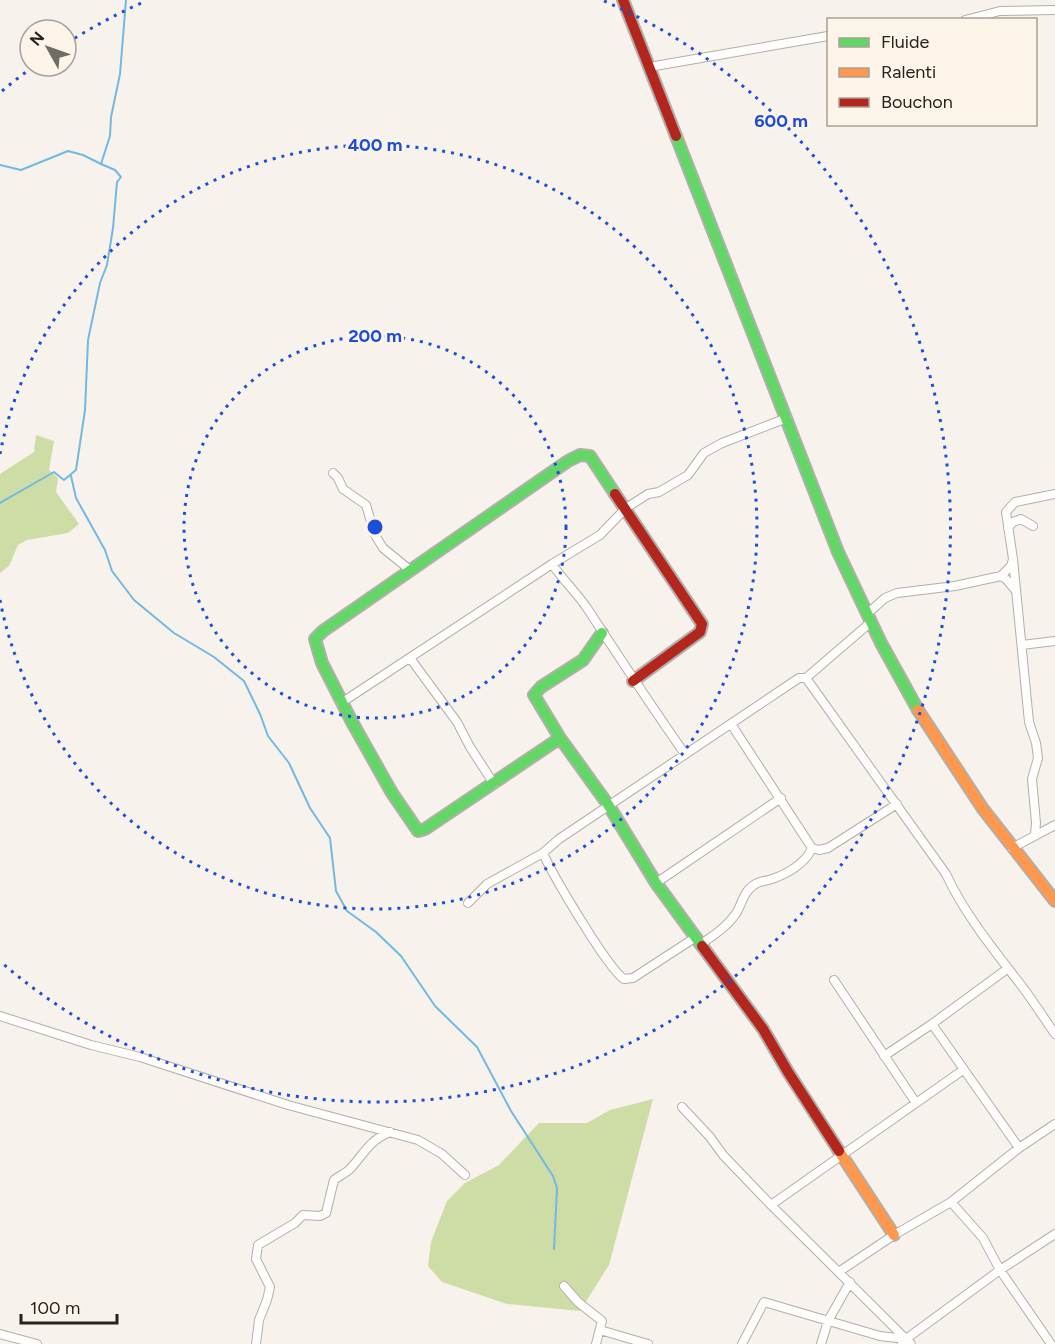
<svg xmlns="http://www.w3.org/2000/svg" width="1055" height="1344" font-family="Figtree,sans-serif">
<rect width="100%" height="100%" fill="#f7f3ec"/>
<path fill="#cddda5" d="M36 435 54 441 49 470 58 478 56 492 79 524 68 533 27 540 18 545 9 566 0 573V474L34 452Z
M653 1099 609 1265 580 1311 507 1304 442 1282 428 1266 431 1242 447 1201 465 1183 499 1165 539 1123H587L610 1110Z"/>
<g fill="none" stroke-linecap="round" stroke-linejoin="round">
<path stroke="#73b8e2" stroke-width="2" d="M0 165 21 170 68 151 83 155 101 164 110 136 111 117 120 74 126 0
M71 476 76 498 105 550 112 571 134 600 174 633 214 657 244 681 260 714 268 736 289 763 310 808 330 838 336 891 347 911 376 932 401 956 435 1006 477 1047 511 1111 553 1176 557 1188 554 1249
M0 503 54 472 64 480 76 470 85 410 88 340 100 283 107 265 113 228 117 182 121 177 115 170 101 164"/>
<defs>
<path id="street" d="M965 20 1000 11 1055 10
M649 67 828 36
M333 473 338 478 343 489 366 505 375 535 383 548 410 570
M1008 528 1013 522 1021 519 1033 526
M552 564C563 580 576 592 587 608 619 657 651 706 685 754
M1001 576 1006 579 1016 591
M867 614 885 598 897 593 955 586 1001 576 1011 566 1013 559
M1022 645 1055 641
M410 658 457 722 470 747 494 784
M806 678 946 874C965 915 994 950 1021 985 1033 1001 1044 1018 1055 1034
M341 703 552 564 600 535 626 508 648 494 659 492 688 475 704 453 722 443 787 418
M731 724 812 848 819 850 828 848 897 804
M1035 834 1036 823 1032 779 1038 758 1036 743 1029 722 1013 559 1006 512 1015 502 1055 494
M1012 848 1055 825
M543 853C552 874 608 969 624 979L633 978 696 937
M656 883 781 798
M468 903 487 884 543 853 559 839 799 678H806L871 622
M701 944C714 935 728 926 737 912 742 903 744 891 754 885 759 881 766 881 772 879 787 874 806 863 812 848
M834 980 916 1103
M0 1016 91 1045 140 1057 288 1105 418 1140 442 1154 465 1175
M932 1024 1019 1148
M884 1056 932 1024 1007 969
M682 1107 710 1137 723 1155 771 1205 911 1344
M951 1202 983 1238 1000 1270 1051 1344
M771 1205 963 1070
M840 1271 894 1235 951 1202 1019 1148 1055 1124
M564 1286 578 1302 602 1321 596 1344
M600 1330 648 1344
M0 1334 37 1344
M256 1344 259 1320 267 1300 270 1287 256 1259 258 1245 295 1223 303 1215 320 1216 326 1213 334 1180C339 1176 346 1173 350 1169 365 1153 368 1141 390 1132
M742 1344 764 1302 880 1336 906 1339
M821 1344 828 1321 850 1282
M902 1344 906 1339 1000 1270 1055 1234"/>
<path id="fast" d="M676 136 838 552 881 643 918 710
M602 633 583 660 541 687 534 695 560 738 609 806 656 883 702 946
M560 738 425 829 418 831 392 793 352 722 322 663 315 639 323 631 568 461 580 455 590 456 615 494"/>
<path id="slow" d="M918 710 983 809 1055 901
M839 1151 894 1235"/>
<path id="jam" d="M623 0 676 136
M615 494 702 624 700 632 633 681
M702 946 763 1029 788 1072 839 1151"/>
</defs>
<use href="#street" stroke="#b2afaa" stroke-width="10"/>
<use href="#fast" stroke="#b2afaa" stroke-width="14"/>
<use href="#slow" stroke="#b2afaa" stroke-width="14"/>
<use href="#jam" stroke="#b2afaa" stroke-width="14"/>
<use href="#street" stroke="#fefdfc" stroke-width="8"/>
<use href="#fast" stroke="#63d668" stroke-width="10"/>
<use href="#slow" stroke="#ff974d" stroke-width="10"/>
<use href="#jam" stroke="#b3261e" stroke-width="10"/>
</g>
<g fill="none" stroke="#1d4ed8" stroke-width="3" stroke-dasharray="3 6">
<circle cx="375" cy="527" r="191"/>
<path d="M0 454A382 382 0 1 1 0 600"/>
<path d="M2 91A574 574 0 0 1 30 69M67 43A574 574 0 0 1 146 1M604 1A574 574 0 1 1 2 963"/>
</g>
<circle cx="375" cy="527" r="9" fill="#1d4ed8" stroke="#fcf4e8" stroke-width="3"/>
<g font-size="18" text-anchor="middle" font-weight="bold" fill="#1d4ed8" stroke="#fcf4e8" stroke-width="6" stroke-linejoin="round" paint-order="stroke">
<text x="781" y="127">600 m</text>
<text x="375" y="151">400 m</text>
<text x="375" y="342">200 m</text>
</g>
<rect x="827" y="18" width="210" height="108" fill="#fcf4e8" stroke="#a6a097" stroke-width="1.5"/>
<rect x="839" y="38" width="30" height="9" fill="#63d668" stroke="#a6a097" stroke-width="1.5"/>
<text x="881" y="48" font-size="18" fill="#26231e">Fluide</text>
<rect x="839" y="68" width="30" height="9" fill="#ff974d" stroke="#a6a097" stroke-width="1.5"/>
<text x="881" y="78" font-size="18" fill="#26231e">Ralenti</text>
<rect x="839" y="98" width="30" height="9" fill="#b3261e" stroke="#a6a097" stroke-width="1.5"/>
<text x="881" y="108" font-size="18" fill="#26231e">Bouchon</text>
<g transform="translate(48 48) rotate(310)"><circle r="28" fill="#fcf4e8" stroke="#a6a097" stroke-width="1.5"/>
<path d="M0-4.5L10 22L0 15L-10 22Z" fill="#6f6c66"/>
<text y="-9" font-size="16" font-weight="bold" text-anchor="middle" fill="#26231e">N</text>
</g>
<path d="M21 1314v9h96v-9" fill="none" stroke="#26231e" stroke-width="3"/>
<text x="30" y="1314" font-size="18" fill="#26231e" stroke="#fcf4e8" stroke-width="4.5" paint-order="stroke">100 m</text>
</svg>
